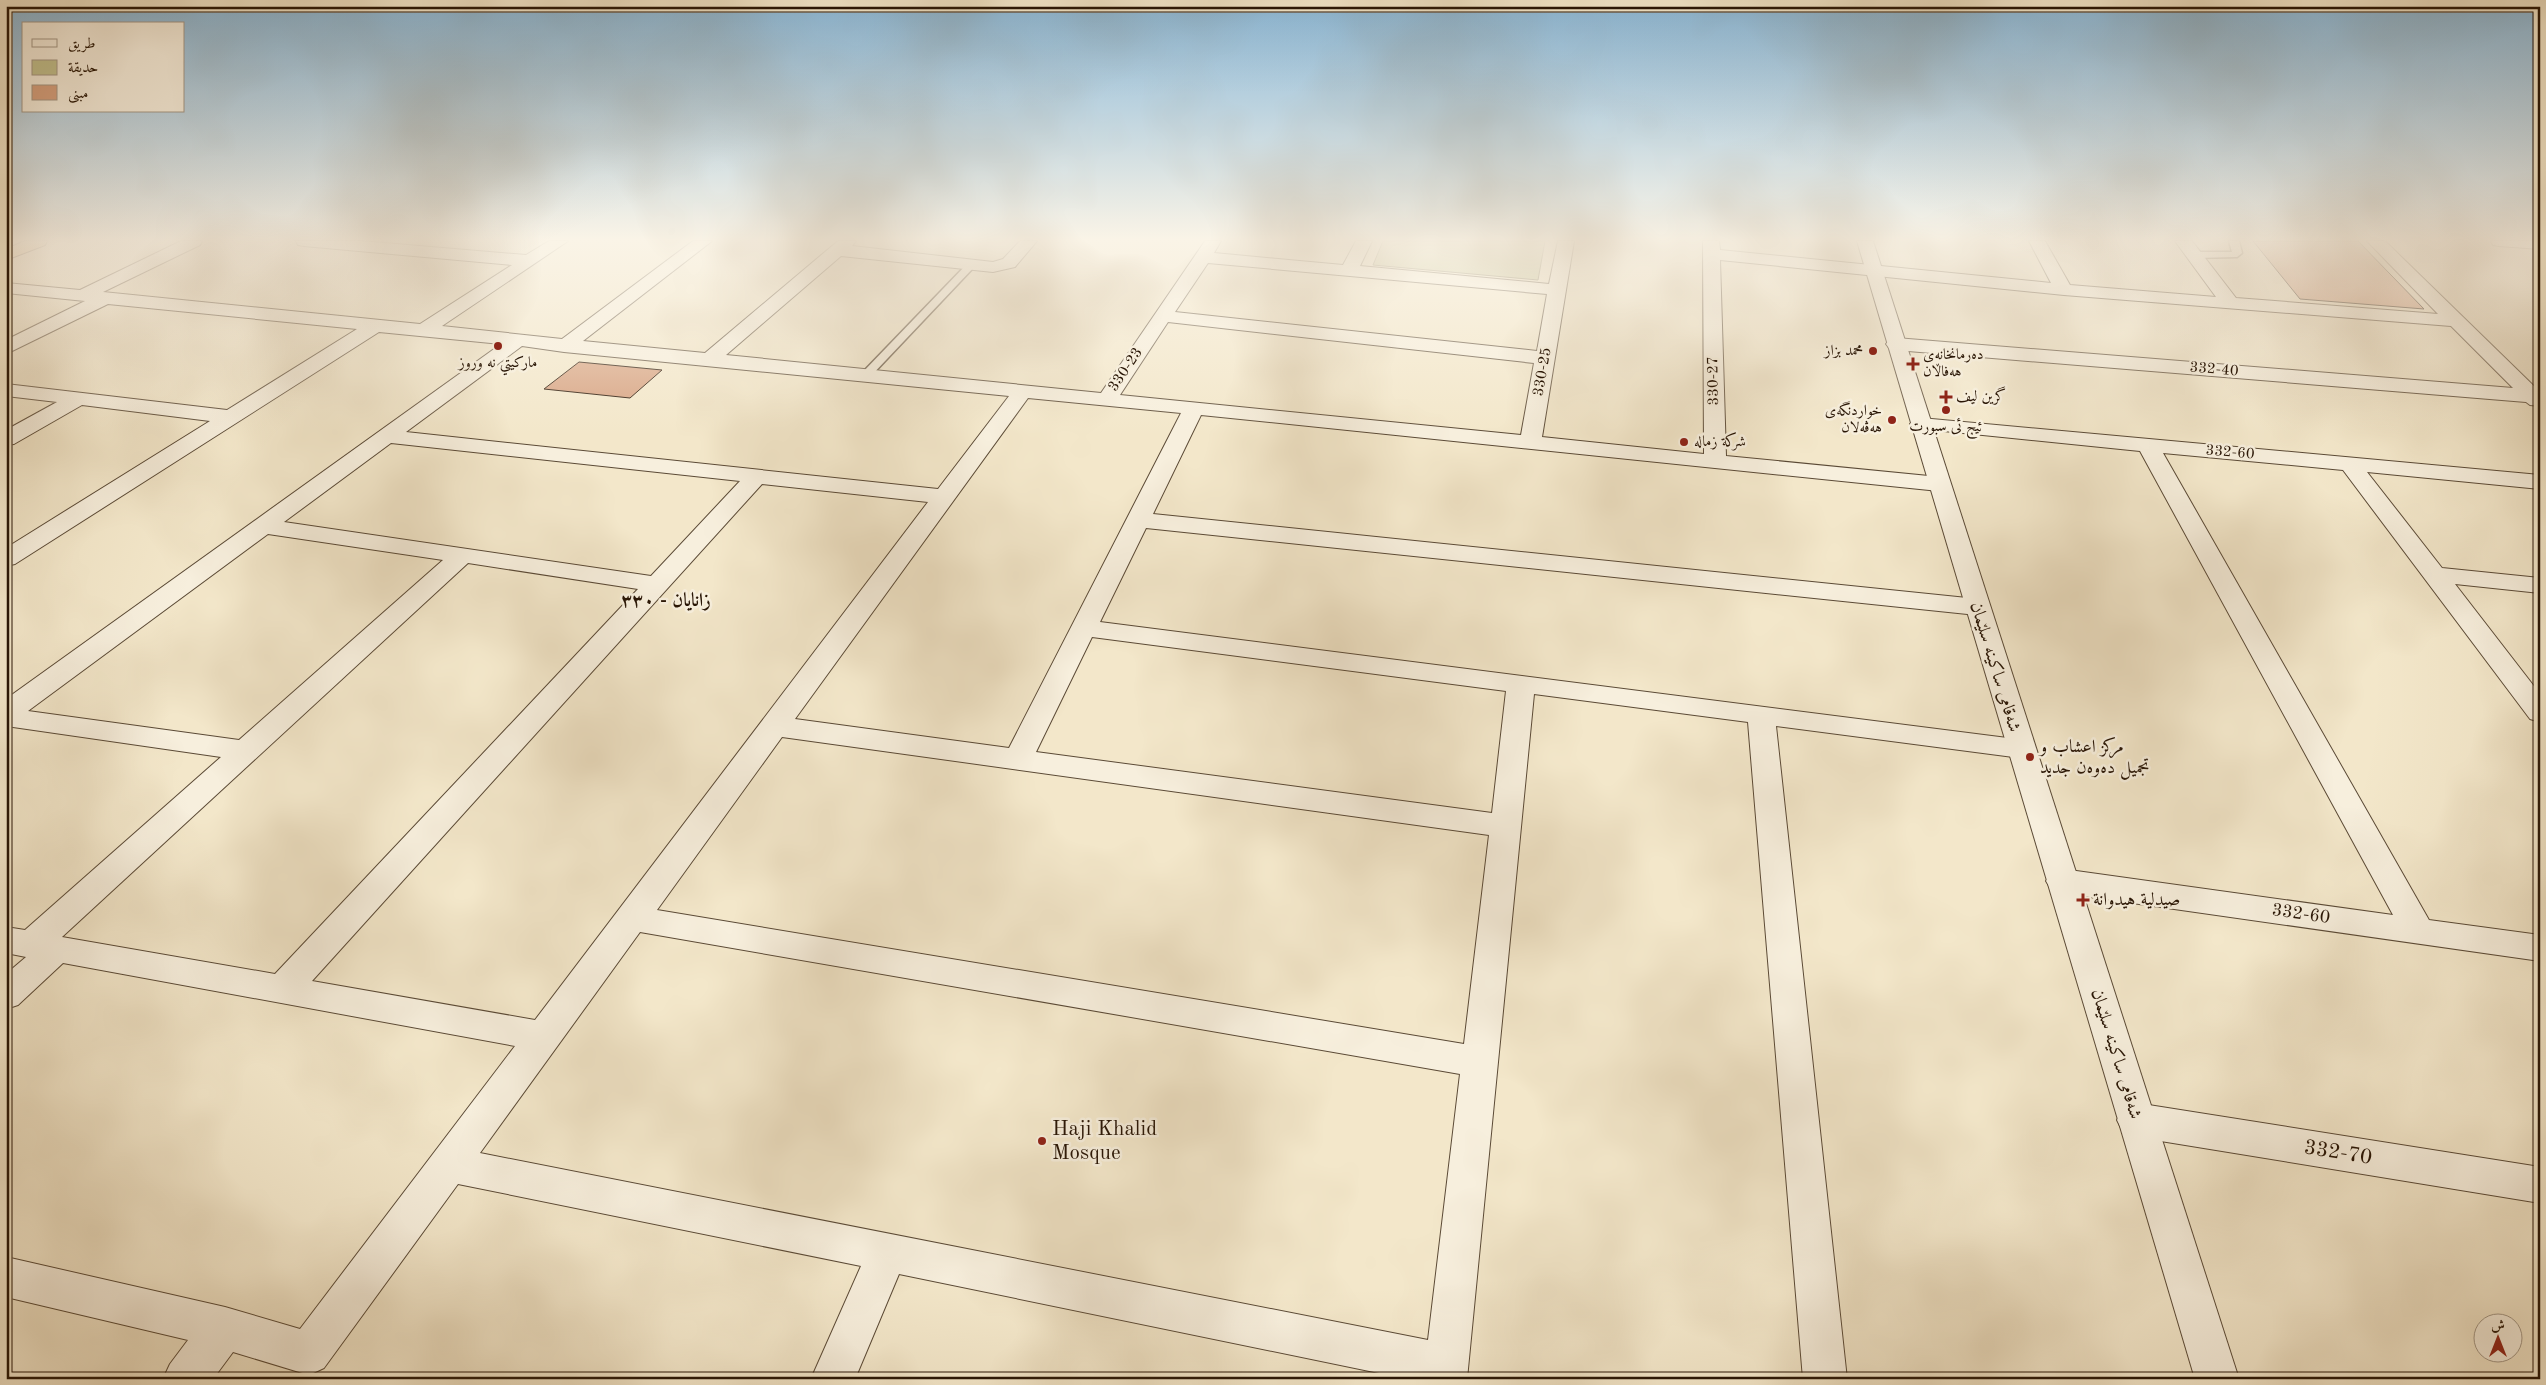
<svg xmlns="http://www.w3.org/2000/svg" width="2546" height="1385" font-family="'Old Standard TT',Amiri,serif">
<rect width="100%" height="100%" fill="#f3e7ca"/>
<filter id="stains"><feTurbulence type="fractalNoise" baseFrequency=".004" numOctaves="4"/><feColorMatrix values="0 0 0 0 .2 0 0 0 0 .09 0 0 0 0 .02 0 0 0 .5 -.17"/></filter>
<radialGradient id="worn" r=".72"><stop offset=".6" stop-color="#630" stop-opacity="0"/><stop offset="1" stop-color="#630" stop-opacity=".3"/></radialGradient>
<path fill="#c3c391" stroke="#766c4b" d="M1383 241H1545L1538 280 1373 265Z"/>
<path fill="#d7a281" stroke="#281505" d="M2253 241H2358L2424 309 2300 299Z
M579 362 662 370 630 398 544 389Z"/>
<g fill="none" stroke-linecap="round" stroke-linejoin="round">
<defs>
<path id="service" d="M2229 241H2239L2242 253 2237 257 2193 258 2188 255 2193 252H2232Z
M968 263 976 265 869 378H861V374Z"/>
<path id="minor" d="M181 241H202L200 245 103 292 420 324 512 265 304 246 298 245 296 241H361L526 255 549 241H568L442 326 562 339 693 241H712L583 341 705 353 838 241H856L852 246 993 262 1003 259 1020 241H1037L1015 267 993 272 841 256 726 355 1101 393 1205 241H1221L1214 253 1343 265 1356 241H1372L1360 266 1549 284 1558 241H1574L1542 437 1704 454 1703 241H1719L1720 250 2051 283 2029 241H2045L2070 285 2216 297 2175 241H2192L2236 298 2438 314 2367 241H2385L2540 392V406L2530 405 2526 402 1896 350 1889 348 1886 344 1889 340 1896 338 2513 388 2451 326 2064 295 1720 260 1726 456 1939 477 1947 479 1950 484 1947 489 1939 491 1201 415 1153 514 1977 599 1986 602 1990 607 1986 612 1977 615 1146 528 1100 622 2031 741 2035 748 2031 755 2021 758 1776 726 1847 1379H1803L1748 722 1534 694 1467 1379H1408L899 1274 855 1379H811L861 1266 458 1184 324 1368 309 1375 233 1352 213 1379H163L170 1364 188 1340 6 1297V1257L225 1307 300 1329 515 1046 63 963 18 1005 6 1009V974L26 957 6 953V927L25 930 221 757 6 726V699L501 344 379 332 15 564 6 566V548L210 421 82 405 14 444 6 445V430L57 402 6 396V384L227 410 357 329 108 304 6 354V340L85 301 6 293V283L80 290ZM1208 263 1547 294 1537 351 1175 312ZM1168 322 1534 363 1521 435 1120 395ZM522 346 564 352 1009 396 938 489 406 432ZM1028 398 1181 413 1009 748 795 719ZM391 443 740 481 651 576 284 522ZM762 484 928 502 535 1020 312 981ZM268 534 443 560 239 740 28 711ZM468 563 638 589 275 974 62 937ZM1092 637 1506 691 1492 813 1036 752ZM782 737 1489 835 1464 1044 657 910ZM640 932 1460 1074 1428 1340 480 1153Z
M2491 241H2540V249L2499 246 2493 245Z
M1921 418 2540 475V489L2367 472 2442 568 2540 578V593L2455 584 2540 694V722L2530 719 2343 470 2163 453 2429 920 2540 935V961L2062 893 2051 889 2046 881 2051 873 2062 869 2393 915 2140 451 1914 428 1910 424 1914 420Z
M2136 1103 2540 1167V1203L2136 1137 2123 1132 2117 1120 2123 1108Z"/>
<path id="tertiary" d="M1857 241H1873L2239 1379H2195Z"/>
<path id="trunk" d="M25 241H47L45 245 6 260V249Z"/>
</defs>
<use href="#service" stroke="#5b4a36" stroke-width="3"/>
<use href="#minor" stroke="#5b4a36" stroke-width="2"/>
<use href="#tertiary" stroke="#5b4a36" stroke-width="2"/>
<use href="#trunk" stroke="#281505" stroke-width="2"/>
<use href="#service" fill="#f7efdd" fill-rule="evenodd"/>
<use href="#minor" fill="#f7efdd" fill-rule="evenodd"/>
<use href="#tertiary" fill="#f7efdd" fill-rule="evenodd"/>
<use href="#trunk" fill="#eac485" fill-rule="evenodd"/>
</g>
<linearGradient id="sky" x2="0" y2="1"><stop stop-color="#8ab8d8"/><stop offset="0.55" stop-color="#faf4e7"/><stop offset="1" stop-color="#faf4e7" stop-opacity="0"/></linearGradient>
<rect width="2546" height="435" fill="url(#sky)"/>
<g fill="#8f2418" stroke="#f7efdd" stroke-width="2">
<circle cx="498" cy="346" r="5"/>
<circle cx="1873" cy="351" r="5"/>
<path d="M1910.5 356.5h5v5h5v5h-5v5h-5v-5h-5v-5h5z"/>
<path d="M1943.5 389.5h5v5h5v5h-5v5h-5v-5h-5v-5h5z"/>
<circle cx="1946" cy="410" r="5"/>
<circle cx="1892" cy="420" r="5"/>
<circle cx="1684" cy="442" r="5"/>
<circle cx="2030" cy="757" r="5"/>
<path d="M2080.5 892.5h5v5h5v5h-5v5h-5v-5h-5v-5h5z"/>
<circle cx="1042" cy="1141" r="5"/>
</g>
<g text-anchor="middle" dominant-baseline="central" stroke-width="5" stroke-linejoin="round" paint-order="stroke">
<g font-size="15" fill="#281505" stroke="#f7efdd" text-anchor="start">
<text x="1863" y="351" text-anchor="end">محمد بزاز</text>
<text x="1923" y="355">دەرمانخانەی<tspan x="1923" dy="17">هەفاڵان</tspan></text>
<text x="498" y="363" text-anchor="middle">ماركيتي نه وروز</text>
<text x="1956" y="397">گرین لیف</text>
<text x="1882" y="411" text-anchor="end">خواردنگەی<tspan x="1882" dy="17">هەڤەلان</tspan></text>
<text x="1946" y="427" text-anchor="middle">ئیج ئی سبورت</text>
<text x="1694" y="442">شركة زماله</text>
</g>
<g font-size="15" fill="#281505" stroke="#f7efdd">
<text transform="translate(1126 370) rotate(-56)">330-23</text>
<text transform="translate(2214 370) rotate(5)">332-40</text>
<text transform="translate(1543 372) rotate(-80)">330-25</text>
<text transform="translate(1714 381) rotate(-91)">330-27</text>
<text transform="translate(2230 453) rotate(5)">332-60</text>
</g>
<g font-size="18" fill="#281505" stroke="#f7efdd">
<text transform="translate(1995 667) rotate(73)">شەقامی ساکینە سلێمان</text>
<text transform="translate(2301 914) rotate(8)">332-60</text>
<text transform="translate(2116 1054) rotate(73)">شەقامی ساکینە سلێمان</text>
</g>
<g font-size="18" fill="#281505" stroke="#f7efdd" text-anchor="start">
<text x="2040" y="747">مرکز اعشاب و<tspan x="2040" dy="21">تجمیل دەوەن جدید</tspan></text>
<text x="2093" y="900">صيدلية هيدوانة</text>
</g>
<g font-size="19" font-weight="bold" fill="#281505" stroke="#f7efdd">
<text x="666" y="601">زانایان - ٣٣٠</text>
</g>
<g font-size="21" fill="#281505" stroke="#f7efdd" text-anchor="start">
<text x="1052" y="1129">Haji Khalid<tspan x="1052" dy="24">Mosque</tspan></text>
</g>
<g font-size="21" fill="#281505" stroke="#f7efdd">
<text transform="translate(2338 1153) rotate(9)">332-70</text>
</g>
</g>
<rect width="2546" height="1385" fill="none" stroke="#f3e7ca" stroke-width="25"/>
<rect x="8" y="8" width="2531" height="1370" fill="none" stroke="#281505" stroke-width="2.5"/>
<rect x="12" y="12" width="2521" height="1360" fill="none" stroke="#281505"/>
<rect x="22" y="22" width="162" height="90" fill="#f7efdd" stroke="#a49887"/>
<rect x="32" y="39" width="25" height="8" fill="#f7efdd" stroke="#a49887"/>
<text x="68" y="48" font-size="15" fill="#281505">طريق</text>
<rect x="32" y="60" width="25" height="15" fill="#c3c391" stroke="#a49887"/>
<text x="68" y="72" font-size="15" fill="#281505">حديقة</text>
<rect x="32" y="85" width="25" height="15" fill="#d7a281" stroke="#a49887"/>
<text x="68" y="98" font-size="15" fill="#281505">مبنى</text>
<g transform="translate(2498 1338)"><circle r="24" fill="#f7efdd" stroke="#a49887"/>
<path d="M0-4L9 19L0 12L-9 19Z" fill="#8f2418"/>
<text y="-8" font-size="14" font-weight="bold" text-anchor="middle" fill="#281505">ش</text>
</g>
<rect width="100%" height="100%" filter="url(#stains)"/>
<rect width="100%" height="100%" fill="url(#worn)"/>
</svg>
